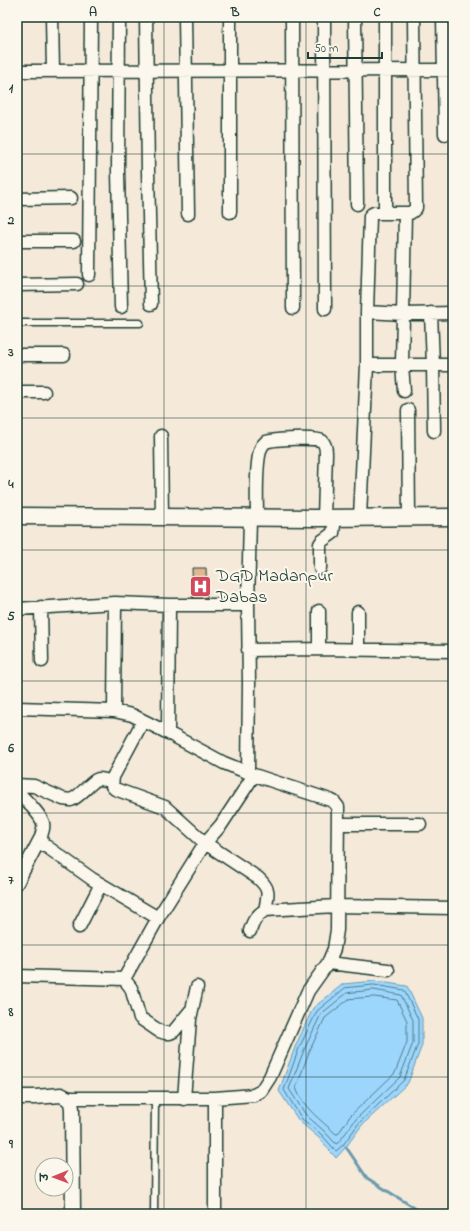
<svg xmlns="http://www.w3.org/2000/svg" width="470" height="1231" font-family="'Indie Flower','Playpen Sans Deva',sans-serif">
<rect width="100%" height="100%" fill="#f5eada"/>
<filter id="ink" filterUnits="userSpaceOnUse"><feTurbulence type="fractalNoise" baseFrequency=".025" numOctaves="2"/><feDisplacementMap in="SourceGraphic" scale="8" xChannelSelector="R" yChannelSelector="G"/><feConvolveMatrix kernelMatrix="1 2 1 2 8 2 1 2 1" color-interpolation-filters="sRGB"/></filter>
<g filter="url(#ink)">
<path fill="#9dd6fd" stroke="#6b99ad" d="M374 981 407 986 422 1018V1045L408 1083 362 1125 346 1147 336 1158 319 1138 299 1121 279 1091 295 1047 313 1008 343 984Z"/>
<g fill="none" stroke-linecap="round" stroke-linejoin="round">
<path stroke="#517a84" stroke-width="1" d="M374 985 404 990 418 1019V1044L404 1080 359 1123 343 1145 336 1151 321 1134 302 1119 284 1090 299 1048 317 1011 345 988Z
M374 990 401 995 413 1020V1043L400 1077 356 1119 339 1142 336 1144 324 1131 306 1115 289 1089 304 1050 321 1014 347 993Z
M374 997 397 1000 407 1021V1042L395 1073 351 1115 338 1134H336C321 1120 303 1108 296 1088L309 1052 325 1018 349 999Z"/>
<path stroke="#6b99ad" stroke-width="3" d="M346 1147 367 1178 424 1214"/>
</g>
<path fill="#dfb790" stroke="#1f3d34" d="M192 568H206L207 598H193Z"/>
<g fill="none" stroke-linecap="round" stroke-linejoin="round">
<defs>
<path id="service" d="M17 323H140
M154 1214 155 1098"/>
<path id="minor" d="M52 17 53 71
M119 17 118 171 121 307
M146 17 148 171 151 304
M185 17 188 214
M292 17 293 308
M324 17 325 309
M355 17 357 204
M385 17V213
M443 17 445 134
M17 71 453 70
M17 199 71 198
M230 212V17
M17 241H74
M89 275 91 17
M17 285 77 284
M367 312 403 314 453 313
M431 313 433 365 434 431
M17 355H64
M367 365H453
M404 391 402 365 405 213
M17 392H44
M408 410 409 517
M161 436 162 517
M257 517C257 502 255 458 262 446 263 445 265 442 266 442 274 439 316 437 322 441 325 444 326 449 326 453L324 518
M360 517 367 365V312L370 216 372 214 374 213H410L413 211 416 208 414 17
M320 568V544L322 541 333 533 335 518
M41 607 42 661
M17 609 115 603 169 605H248
M319 611V649
M358 649V612
M248 650 319 649 453 651
M17 708 114 711 132 715 168 733 224 763 254 775 330 800 334 802 338 807 337 930 334 949 328 963 308 991 270 1077 261 1091 254 1095 215 1098H67
M114 711 115 603
M143 721 113 777 112 786 115 789 165 807 205 843 258 878C271 890 268 894 265 910
M168 733 169 605
M248 772 249 684 248 605 250 517
M17 785 34 786 63 799 71 800C80 797 93 779 99 779 103 779 108 781 112 781
M17 791C24 799 40 813 43 823 45 832 38 834 43 844L92 879 158 918
M338 824H420
M17 883 40 839
M79 927 101 884
M250 931C253 921 256 916 265 910L336 906 453 908
M328 963 388 970
M17 976 124 979 131 988 138 1012 140 1018 159 1031 165 1033H170L174 1031 192 1009
M124 979 158 918 205 843 221 825 254 775
M184 1099 190 1019 197 987
M215 1214V1098"/>
<path id="tertiary" d="M17 1097H35L61 1095 67 1098 71 1102 72 1109 73 1214"/>
<path id="secondary" d="M17 516 317 518 453 517"/>
</defs>
<use href="#service" stroke="#1f3d34" stroke-width="9"/>
<use href="#minor" stroke="#1f3d34" stroke-width="15"/>
<use href="#tertiary" stroke="#1f3d34" stroke-width="17"/>
<use href="#secondary" stroke="#1f3d34" stroke-width="19"/>
<use href="#service" stroke="#fbf7ec" stroke-width="6"/>
<use href="#minor" stroke="#fbf7ec" stroke-width="12"/>
<use href="#tertiary" stroke="#fbf7ec" stroke-width="14"/>
<use href="#secondary" stroke="#fbf7ec" stroke-width="16"/>
</g>
</g>
<path fill="none" stroke="#1f3d34" stroke-width="1" stroke-opacity="0.55" d="M164 17V1214M306 17V1214M17 154H453M17 286H453M17 418H453M17 550H453M17 681H453M17 813H453M17 945H453M17 1077H453"/>
<defs>
<symbol id="hospital-square" viewBox="-11 -11 22 22"><rect x="-9" y="-9" width="18" height="18" rx="4" fill="#d1495b" stroke="#fbf7ec"/><path d="M-5-5h3v3.5h4V-5h3V5h-3V1.5h-4V5h-3Z" fill="#fff"/></symbol>
</defs>
<g fill-rule="evenodd">
<use href="#hospital-square" x="188" y="574" width="25" height="25"/>
</g>
<g text-anchor="middle" dominant-baseline="central" stroke-width="4" stroke-linejoin="round" paint-order="stroke">
<g font-size="18" fill="#1f3d34" stroke="#fbf7ec" text-anchor="start">
<text x="216" y="577">DGD Madanpur<tspan x="216" dy="21">Dabas</tspan></text>
</g>
</g>
<rect width="470" height="1231" fill="none" stroke="#fbf7ec" stroke-width="44"/>
<g transform="translate(54 1177) rotate(269)"><circle r="19" fill="#fbf7ec" stroke="#a3ada2"/>
<path d="M0-3L7 15L0 10L-7 15Z" fill="#d1495b"/>
<text y="-6" font-size="11" font-weight="bold" text-anchor="middle" fill="#1f3d34">उ</text>
</g>
<path d="M308 52v6h74v-6" fill="none" stroke="#1f3d34" stroke-width="2"/>
<text x="314" y="52" font-size="12" fill="#1f3d34" stroke="#fbf7ec" stroke-width="3" paint-order="stroke">50 m</text>
<rect x="22" y="22" width="426" height="1187" fill="none" stroke="#1f3d34" stroke-width="1.5"/>
<g font-size="13" text-anchor="middle" font-weight="bold" fill="#1f3d34">
<text x="93" y="16">A</text>
<text x="235" y="16">B</text>
<text x="377" y="16">C</text>
<text x="11" y="92">1</text>
<text x="11" y="224">2</text>
<text x="11" y="356">3</text>
<text x="11" y="488">4</text>
<text x="11" y="620">5</text>
<text x="11" y="752">6</text>
<text x="11" y="884">7</text>
<text x="11" y="1016">8</text>
<text x="11" y="1148">9</text>
</g>
</svg>
